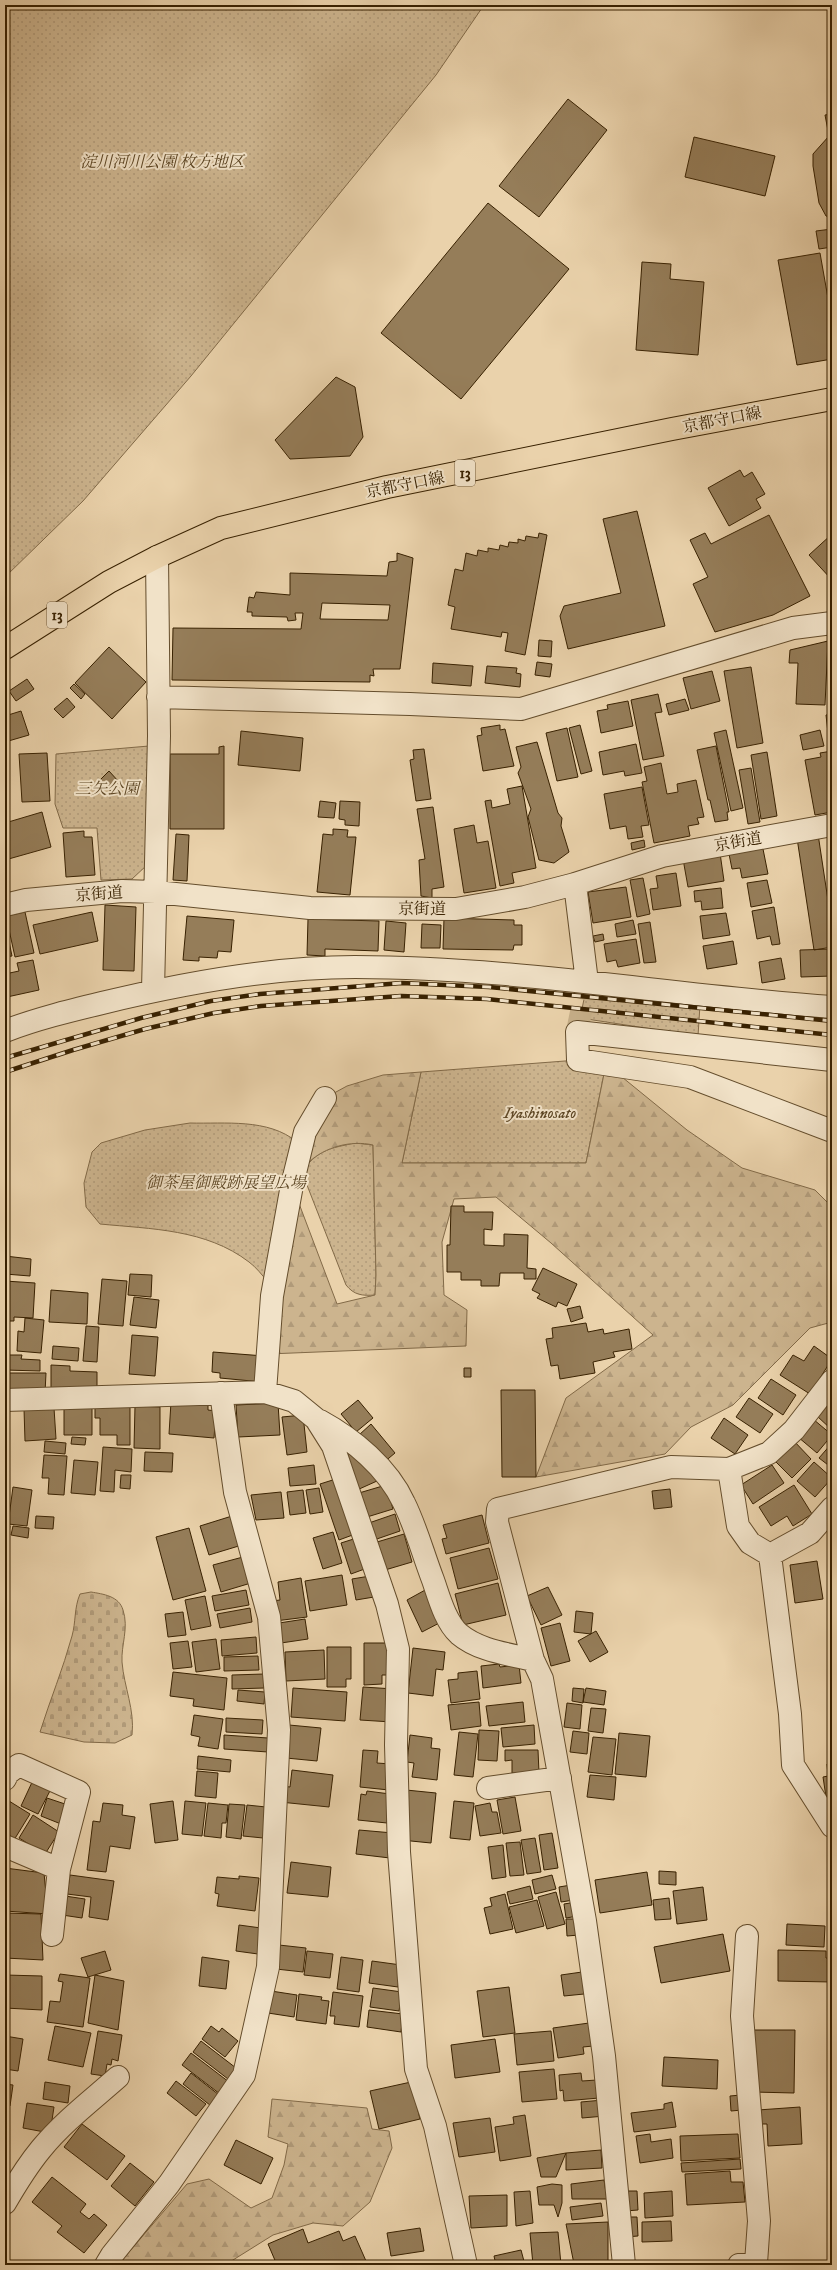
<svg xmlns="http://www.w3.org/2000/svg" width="837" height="2270" font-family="'IM FELL DW Pica','Noto Serif JP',serif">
<defs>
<pattern id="grass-dots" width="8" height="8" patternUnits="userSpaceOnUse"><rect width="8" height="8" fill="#ccb48e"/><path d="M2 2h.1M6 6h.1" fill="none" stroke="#b09a79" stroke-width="1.8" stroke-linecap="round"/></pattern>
<pattern id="forest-firs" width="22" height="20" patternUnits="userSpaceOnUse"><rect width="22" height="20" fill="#ccb48e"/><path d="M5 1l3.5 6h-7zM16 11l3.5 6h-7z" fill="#b09a79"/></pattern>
<pattern id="cemetery-stones" width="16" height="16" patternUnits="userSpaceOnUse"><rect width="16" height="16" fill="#ccb48e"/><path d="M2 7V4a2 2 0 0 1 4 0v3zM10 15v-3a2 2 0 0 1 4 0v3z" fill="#b09a79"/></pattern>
</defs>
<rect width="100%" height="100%" fill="#ead2ab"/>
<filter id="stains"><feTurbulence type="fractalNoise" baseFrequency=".005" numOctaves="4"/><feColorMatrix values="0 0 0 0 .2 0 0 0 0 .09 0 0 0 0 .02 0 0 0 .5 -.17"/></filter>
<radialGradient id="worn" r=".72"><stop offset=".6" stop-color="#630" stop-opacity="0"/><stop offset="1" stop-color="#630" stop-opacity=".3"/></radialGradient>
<path fill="url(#grass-dots)" stroke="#826a48" d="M5 5H484L436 75 191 376 83 501 5 577Z
M149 746 147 865 132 879 101 880 97 828H63L55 804 56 754Z
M586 990 700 1005 698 1036 580 1018Z
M578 1060 606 1064 586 1163H402L421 1072Z
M190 1123C225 1124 268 1118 297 1142L268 1282C262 1275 256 1267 249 1262 206 1229 151 1229 100 1224L86 1207 84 1183 92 1152 101 1143 145 1130Z
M355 1143 373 1145 376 1275 375 1295C362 1296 354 1295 346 1285L305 1180 304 1169C319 1149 332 1148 355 1143Z"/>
<path fill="url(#forest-firs)" stroke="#826a48" d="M606 1064 687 1130 742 1168 815 1190 832 1207V1322L810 1328 733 1405 691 1427 665 1454 536 1477 566 1398 653 1335 551 1243 496 1197 454 1199 442 1242 444 1295 467 1310 466 1346 268 1354 292 1185 337 1304 375 1295 376 1275 373 1145C351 1140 325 1147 309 1162L305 1132 325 1098 347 1086 383 1075 421 1072 402 1163H586Z
M272 2099 367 2108 372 2129 389 2131 392 2148 370 2202 343 2226 313 2223 273 2235 225 2265H118L187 2184 209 2179 251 2208 272 2198 284 2165 288 2144 268 2137Z"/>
<path fill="url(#cemetery-stones)" stroke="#826a48" d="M91 1592C103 1594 119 1596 123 1610 129 1628 121 1645 122 1662 124 1687 135 1710 132 1735L115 1743 84 1742 40 1732C50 1700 63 1669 72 1636 76 1622 74 1608 80 1594Z"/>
<path fill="#957d59" stroke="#382101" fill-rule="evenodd" d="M568 99 607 130 539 217 499 186Z
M832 114V218L826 216 819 203 813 166V154L829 136 825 115Z
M694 137 775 156 765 196 685 177Z
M488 203 569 269 461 399 381 333Z
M832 229V247L819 249 816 231Z
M820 253 832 321V359L797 365 778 260Z
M642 262 671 264 670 279 704 282 698 355 636 350Z
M336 377 355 387 363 437 350 456 290 459 275 440Z
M740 470 744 477 752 472 765 494 756 499 761 508 729 526 708 488Z
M637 511 665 626 568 649 560 616 564 606 621 593 603 519Z
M769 515 810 596 773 615 715 632 693 584 708 577 690 540 705 533 711 544Z
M539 533 547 535 525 655 505 651 508 633 502 632 501 637 451 629 455 607 448 605 455 569 463 571 466 553 477 556 478 550 488 552V548L499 550 500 545 508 547 509 542 518 543V539L525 541 526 536 538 538Z
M832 534V580L809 555Z
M397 553 413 558 400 669H373L374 676 370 675V682L172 680 173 628 301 629 303 613H295L296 620 288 621 287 617 252 616V612H247L249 597 254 598 256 592 290 595V573L387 576 389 562 397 561ZM322 603 390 605 388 620 320 619Z
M539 640 552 641 551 657 538 656Z
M828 641 825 705 796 704 798 663H789L790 650Z
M109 647 146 682 112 719 75 683Z
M537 662 552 664 550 677 535 675Z
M433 663 473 666 471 686 432 683Z
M487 666 517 668 516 673 521 674 520 687 485 683Z
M751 667 763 743 737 748 724 671Z
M712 671 720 701 691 709 683 678Z
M27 679 34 689 16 701 9 691Z
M74 684 85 694 81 699 70 688Z
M658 694 662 712 655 713 664 756 643 760 631 700Z
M67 698 75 707 63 718 54 709Z
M685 699 689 710 669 715 666 704Z
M628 701 633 726 601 733 597 711 608 709 607 705Z
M21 711 29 735 5 742V716Z
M832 714V732L828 733 826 715Z
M500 725V730L505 729 514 766 483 771 477 736 482 735 481 728Z
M580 725 592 771 581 774 569 728Z
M567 728 578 777 557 781 546 733Z
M726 730 743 808 731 811 714 733Z
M820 730 824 746 803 750 800 735Z
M241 731 303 738 300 771 238 765Z
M537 742 558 813 562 818 561 826 569 852 554 863 539 860 528 817 531 809 518 773 521 767 516 747Z
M636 744 642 773 625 776 624 771 603 775 599 752Z
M224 746V829H170V754H219V747Z
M716 746 729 812H727L728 820 715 822 710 800H708L697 750Z
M424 749 431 799 416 801 410 760 414 759 413 750Z
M832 751V812L815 815 805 760 821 757 820 753Z
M767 752 777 816 761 819 751 755Z
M47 753 50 801 22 802 19 754Z
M661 763 667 794 678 792 677 784 696 780 704 817 697 818 699 824 688 826 690 836 654 843 642 782 647 781 644 767Z
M751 768 760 822 748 824 739 770Z
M109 771 119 782 110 791 100 780Z
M522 786 536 868 512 873 514 883 500 886 485 801 491 800 492 808 510 804 507 789Z
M642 787 649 825 641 826 643 837 628 839 626 826 610 829 604 794Z
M320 801 336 803 334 818 318 817Z
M340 801 360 802 359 826 345 825V820L339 819Z
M433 807 444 887 432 889V898L421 896 419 860 425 859 417 809Z
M42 812 51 847 5 860V823Z
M474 825 477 843 488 841 496 888 464 893 454 829Z
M333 829 348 830 347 837H356L350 895 317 892 323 834 333 835Z
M84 831V837H92L95 875 66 877 63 833Z
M176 834 189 835 187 881 173 880Z
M818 834 832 927V947L814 950 797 838Z
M644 840 645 847 632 850 631 843Z
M762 844 768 874 742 878 740 868 732 869 728 849Z
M720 853 724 881 688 887 683 859Z
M676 873 681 906 653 910 650 889 658 888 656 876Z
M643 878 650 914 637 917 630 880Z
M767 880 772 903 751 907 747 883Z
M626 887 631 917 593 923 588 892Z
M721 888 723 908 702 910 701 901 695 902 694 891Z
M105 905 136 907 134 971 103 970Z
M774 907 780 944 772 945 770 936 757 939 752 911Z
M25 912 34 953 15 957 6 916Z
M92 912 98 941 40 954 33 925Z
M726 913 730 935 703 939 700 916Z
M187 916 234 920 231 952 218 951 217 958 199 957V961L183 960Z
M444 918 514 920V925H522V945H514L513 950 443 949Z
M308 919 379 921 378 951 325 949V956L307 955Z
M633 920 636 934 617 937 615 924Z
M386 921 406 923 404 952 384 950Z
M5 922 12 956 5 957Z
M650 922 656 962 644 963 638 924Z
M422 924 441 925 440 948H421Z
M603 934 604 940 595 942 593 936Z
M636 939 640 963 618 967 616 960 607 962 604 944Z
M733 941 737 964 707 969 703 946Z
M832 949V976L801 977 800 950Z
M781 958 785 979 762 983 759 962Z
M33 960 39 990 7 997 5 974 19 971 17 963Z
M451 1206H464V1212H493L492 1230 484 1229V1245L504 1246V1234L528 1235 527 1268 536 1269V1279H524V1273H500L499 1286H481V1280H461V1272H447V1245H450Z
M5 1256 31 1259 30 1276 5 1274Z
M543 1268 577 1284 567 1306 558 1302 556 1307 537 1298 540 1294 532 1290Z
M130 1274 152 1275 151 1297 128 1295Z
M102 1279 127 1281 123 1326 98 1324Z
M5 1281 35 1283 33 1318 14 1317V1321H5Z
M51 1290 88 1293 87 1324 49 1322Z
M134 1297 159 1300 156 1328 130 1325Z
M580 1306 583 1318 571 1322 567 1309Z
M25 1318 44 1320 41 1353 17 1351 18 1331 24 1332Z
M586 1323 588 1332 603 1329 604 1334 629 1329 632 1349 613 1352 615 1357 593 1362 595 1373 560 1379 558 1365 551 1366 546 1339 553 1338 552 1328Z
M86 1326 99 1327 97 1362 83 1361Z
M132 1335 158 1337 155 1376 129 1374Z
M53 1346 79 1348 78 1361 52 1359Z
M814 1346 832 1359 810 1394 780 1375 793 1355 804 1361Z
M213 1352 264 1356 262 1382 220 1378V1373L212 1372Z
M5 1355H22L21 1359 40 1360V1371L5 1370Z
M51 1365 70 1366V1371L97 1372V1391L51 1389Z
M464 1368H471V1377H464Z
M5 1373H46L45 1393 5 1392Z
M771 1379 796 1395 783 1415 758 1398Z
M501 1390H535L536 1477H502Z
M749 1398 773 1414 760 1433 736 1417Z
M832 1399V1430L817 1416Z
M358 1400 373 1418 356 1432 341 1414Z
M171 1402 208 1405V1410L216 1411 214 1438 169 1434Z
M95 1403H130V1445H117V1435H100V1418H95Z
M278 1403 280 1435 238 1437 236 1405Z
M64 1405H92V1435H64Z
M135 1406 160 1407V1449L134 1448Z
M54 1408 56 1439 25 1441 24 1409Z
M5 1413H9L5 1443Z
M303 1415 307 1452 287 1455 282 1417Z
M724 1418 748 1435 735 1454 711 1438Z
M813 1419 832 1435 817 1453 798 1437Z
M371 1424 395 1453 383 1463 359 1435Z
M72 1437 86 1438 85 1445 71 1444Z
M793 1440 811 1459 792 1478 774 1460Z
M45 1441 66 1443 65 1454 44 1452Z
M832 1443V1468L819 1458Z
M349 1445 377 1481 357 1490 340 1449Z
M103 1447 132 1449 131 1472 115 1470 114 1492 100 1491Z
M145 1452 173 1453 172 1472 144 1471Z
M44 1455 67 1456 64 1495 48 1494 49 1478H42Z
M74 1460 98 1462 95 1495 71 1493Z
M814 1462 832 1478 815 1497 797 1481Z
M314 1465 316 1484 290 1486 288 1468Z
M772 1465 784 1483 753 1504 741 1485Z
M121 1475H131L130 1489 120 1488Z
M339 1478 358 1533 339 1540 320 1484Z
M386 1485 393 1509 367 1517 359 1493Z
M794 1485 812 1514 793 1526 787 1516 771 1526 759 1507Z
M13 1487 32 1490 27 1526 8 1524Z
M319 1488 323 1512 310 1514 306 1490Z
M670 1489 672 1507 654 1509 652 1491Z
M303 1490 306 1513 290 1515 287 1492Z
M5 1491 8 1492 5 1516Z
M281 1492 284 1518 256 1520 251 1495Z
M395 1514 400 1531 371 1541 366 1524Z
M482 1515 489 1543 446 1554 442 1539 447 1538 443 1525Z
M36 1516 54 1517 53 1529 35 1528Z
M232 1516 242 1545 209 1555 200 1526Z
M5 1525 10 1526 8 1538H5Z
M13 1526 29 1528 28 1538 11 1535Z
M189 1528 206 1591 173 1600 156 1537Z
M333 1532 342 1563 323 1569 313 1538Z
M404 1534 412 1562 385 1570 377 1542Z
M360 1537 370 1567 351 1574 341 1543Z
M489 1548 498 1579 458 1589 450 1558Z
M243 1557 251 1583 221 1592 213 1565Z
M817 1561 823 1599 795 1603 790 1565Z
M342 1575 347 1605 310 1611 305 1581Z
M370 1576 374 1597 356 1600 352 1579Z
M301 1578 307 1617 275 1621 272 1601 280 1600 278 1582Z
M498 1583 506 1615 463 1625 455 1594Z
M548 1587 562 1615 541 1625 527 1596Z
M427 1589 445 1620 422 1632 407 1600Z
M246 1590 249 1605 215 1611 212 1596Z
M205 1596 211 1626 191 1630 185 1600Z
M250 1608 252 1622 220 1628 217 1614Z
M576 1611 593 1613 591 1634 574 1632Z
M183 1612 186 1635 168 1637 165 1614Z
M305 1619 308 1639 281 1643 279 1623Z
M560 1623 570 1661 551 1666 541 1628Z
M596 1631 608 1652 590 1662 578 1641Z
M256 1637 257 1653 222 1656 221 1640Z
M216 1639 220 1669 196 1672 192 1642Z
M188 1641 192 1667 173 1669 170 1643Z
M364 1643H390L391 1675H382V1684L364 1685Z
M327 1647H351V1679H346V1687H327Z
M413 1648 445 1652 443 1670 436 1669 433 1696 408 1693Z
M324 1650 325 1679 286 1681 285 1652Z
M258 1656 259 1670 224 1671V1657Z
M499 1664 500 1667 519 1665 521 1683 483 1688 481 1666Z
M477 1671 480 1699 451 1703 448 1680 458 1679V1673Z
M173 1672 227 1678 224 1710 193 1706 194 1699 170 1696Z
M264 1674V1688L232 1689V1675Z
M363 1687 394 1689 392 1722 360 1720Z
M293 1688 347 1692 345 1721 291 1717Z
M573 1688 584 1689 583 1703 572 1701Z
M586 1688 606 1691 604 1705 583 1702Z
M238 1690 265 1692 264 1704 237 1701Z
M479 1702 481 1726 451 1730 448 1705Z
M523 1702 525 1722 489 1726 486 1706Z
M567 1703 582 1705 580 1729 564 1727Z
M591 1708 606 1709 603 1733 588 1731Z
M194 1715 223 1719 218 1749 198 1746 200 1737 191 1735Z
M226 1718 263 1720 262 1734 226 1732Z
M289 1725 321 1728 317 1761 286 1758Z
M534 1725 535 1744 503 1747 501 1728Z
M479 1730 499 1731 497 1761 478 1760Z
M573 1731 589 1733 587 1754 570 1752Z
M459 1732 478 1734 473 1777 454 1775Z
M619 1733 650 1736 646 1777 615 1774Z
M224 1735 268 1738V1752L224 1749Z
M410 1735 432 1738 431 1748 440 1749 437 1780 412 1777 414 1763 407 1762Z
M593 1737 616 1739 612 1775 588 1772Z
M363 1750 378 1751 377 1763 391 1764 389 1790 360 1787Z
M505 1750H538L539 1773H512V1760L505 1761Z
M198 1756 231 1760 230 1772 197 1769Z
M827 1764H832V1810H828L823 1777 828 1776Z
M292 1770 333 1775 329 1807 280 1802 282 1786 290 1787Z
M197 1771 218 1773 216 1798 195 1796Z
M590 1775 616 1777 614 1800 587 1797Z
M34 1778 52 1787 38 1814 21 1806Z
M406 1790 436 1793 431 1843 401 1840Z
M367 1791 390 1794 387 1823 358 1820 361 1794 366 1795Z
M515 1797 521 1831 503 1834 497 1800Z
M47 1798 68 1805 61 1824 41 1816Z
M9 1801 30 1814 14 1840 5 1834V1808Z
M173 1801 178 1840 155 1843 150 1804Z
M185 1801 206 1803 202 1836 182 1834Z
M454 1801 474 1803 470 1840 450 1838Z
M103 1803 123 1805 122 1815 135 1817 130 1849 110 1846 106 1872 87 1870 93 1821 100 1822Z
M208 1803 228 1805 226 1823H222L221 1838 204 1836Z
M490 1803 492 1812H497L501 1833 480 1836 475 1806Z
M229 1804 245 1805 241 1839 226 1837Z
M247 1805 266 1807 263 1838 243 1836Z
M33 1815 59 1832 45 1854 19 1838Z
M359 1830 393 1833 390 1858 356 1854Z
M552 1833 558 1868 544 1870 539 1835Z
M535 1838 541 1872 527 1874 521 1840Z
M520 1842 524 1875 510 1876 506 1843Z
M503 1845 506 1877 492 1879 488 1847Z
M291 1862 331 1867 328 1897 287 1893Z
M5 1868 44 1873 48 1914 5 1911Z
M659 1871 676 1872V1885L659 1884Z
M647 1872 652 1905 600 1913 595 1880Z
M70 1875 114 1881 108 1920 89 1917 91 1897 67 1894Z
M552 1875 556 1889 535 1894 532 1880Z
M239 1876 259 1878 255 1911 217 1906 219 1894 215 1893 217 1877 239 1879Z
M571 1885 574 1900 561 1902 559 1887Z
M530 1886 533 1899 510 1904 507 1892Z
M703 1887 707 1920 677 1924 673 1891Z
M556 1892 565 1924 547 1929 538 1897Z
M505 1894 513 1929 490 1934 484 1908 492 1906 490 1898Z
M65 1896 85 1899 82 1918 62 1915Z
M669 1898 671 1919 655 1920 653 1900Z
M537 1900 544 1926 516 1933 509 1907Z
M576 1902 578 1916 566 1918 564 1904Z
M5 1913 41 1914 43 1960 5 1958Z
M566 1919H578L579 1935 567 1936Z
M787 1924 825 1926 824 1947 786 1945Z
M239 1925 261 1928 258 1954 236 1951Z
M723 1934 730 1971 661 1983 654 1947Z
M279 1945 306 1948 303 1972 276 1969Z
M778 1950 826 1951V1958H832V1982L778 1981Z
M105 1951 111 1970 88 1977 81 1958Z
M307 1951 333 1954 330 1978 304 1975Z
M202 1957 229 1961 226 1989 199 1986Z
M341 1957 363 1960 359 1992 337 1989Z
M372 1961 401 1965 398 1987 369 1983Z
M582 1972 584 1994 564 1996 561 1975Z
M60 1974 90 1978 83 2027 47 2022 50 2001 60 2002 63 1982 58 1981Z
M5 1975 42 1976V2010L5 2008Z
M95 1975 124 1981 118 2030 88 2023Z
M509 1987 515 2033 483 2037 477 1991Z
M373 1988 402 1992 399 2011 370 2007Z
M271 1991 297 1995 294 2017 268 2013Z
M333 1992 363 1996 359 2027 334 2024 335 2016H330Z
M299 1994 322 1997 321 2000 329 2001 326 2024 296 2020Z
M369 2010 403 2014 401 2032 367 2027Z
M589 2023 593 2046 583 2047 584 2054 558 2058 553 2028Z
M55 2026 91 2033 83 2067 48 2060Z
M211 2026 219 2032 222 2028 238 2041 225 2057 202 2039Z
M754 2030H795L794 2093 753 2092Z
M98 2031 122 2035 118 2061 112 2059 111 2065 107 2064 105 2076 91 2074Z
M551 2031 554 2061 517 2065 514 2034Z
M5 2036 23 2039 18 2071 5 2069Z
M495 2039 500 2072 455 2078 451 2045Z
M201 2041 236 2068 228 2079 193 2052Z
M191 2053 229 2082 220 2094 182 2065Z
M664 2057 718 2060 717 2089 662 2086Z
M554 2069 557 2099 522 2102 519 2072Z
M191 2073 223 2098 215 2109 183 2084Z
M581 2073 582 2081 597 2080 599 2098 564 2101 563 2090 560 2091 559 2075Z
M176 2081 206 2104 196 2116 167 2093Z
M45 2082 70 2086 68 2103 43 2099Z
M411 2082 420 2119 379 2129 370 2091Z
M5 2084 13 2085 10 2106 5 2105Z
M741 2095 742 2110 731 2111 730 2096Z
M603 2100 605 2116 582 2118 581 2102Z
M672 2102 676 2127 634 2132 631 2113 664 2109V2104Z
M27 2103 54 2107 50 2133 23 2128Z
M800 2107 802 2144 768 2146 767 2124H759L758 2110Z
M525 2115 531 2156 500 2161 495 2127 514 2124 513 2117Z
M490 2118 495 2152 459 2157 453 2123Z
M82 2124 125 2156 107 2180 64 2147Z
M650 2134 651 2142 671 2139 673 2158 640 2163 636 2136Z
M738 2134 740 2158 681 2161 680 2136Z
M236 2140 273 2158 261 2184 224 2165Z
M601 2150 602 2168 566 2170V2153Z
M566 2153 556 2177H541L537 2158Z
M740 2159 741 2169 682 2172 681 2163Z
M130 2163 154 2182 135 2206 111 2186Z
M730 2171 731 2182H743L745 2202 687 2205 685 2174Z
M52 2177 86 2204 80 2212 89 2219 94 2214 107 2225 84 2253 57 2232 62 2226 32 2202Z
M604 2180 607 2199H572L571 2184Z
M552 2184 562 2185V2203L558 2217 554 2205H539L537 2187Z
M530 2191 533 2223 516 2226 514 2192Z
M625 2191H637L638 2210 625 2211Z
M672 2191 673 2216 645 2218 644 2193Z
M507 2195V2226L471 2228 469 2196Z
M601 2203 603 2216 572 2220 570 2207Z
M624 2217H637L638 2236 625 2237Z
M671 2221 672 2241 642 2242V2222Z
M608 2222V2262L574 2264 566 2224Z
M420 2228 424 2251 391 2256 387 2233Z
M303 2229 308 2243 339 2231 343 2241 355 2236 366 2261 355 2265H277L268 2244Z
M558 2232 561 2265H533L530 2233Z
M521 2250 525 2265H496L494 2256Z"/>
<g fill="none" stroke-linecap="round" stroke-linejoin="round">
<path stroke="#c6af89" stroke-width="22" stroke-dasharray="22 11" stroke-linecap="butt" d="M577 1032 587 982"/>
<defs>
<path id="street" d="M158 697 410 704 521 709 793 628 832 623
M575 884 587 982
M5 905 26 900 122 891 156 892 310 908 456 909 525 897 575 884 662 856 832 825
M153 990 159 736 157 557
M5 1031C36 1019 69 1011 102 1003 184 983 270 967 355 967 515 967 673 996 832 1007
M832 1060 577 1032 578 1060 690 1077 832 1131
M265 1392 272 1296 292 1185 305 1132 325 1098
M5 1400 265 1392 294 1401 316 1419 333 1446 387 1604 398 1649 396 1745 399 1852 416 2069 435 2126 466 2265
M320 1421C353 1439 388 1468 404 1503 416 1527 423 1554 433 1580 439 1597 445 1621 459 1634 479 1651 509 1654 533 1660
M729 1469 738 1526 750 1543 770 1555
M770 1555 790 1714 793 1765 832 1826
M770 1555 810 1533 832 1508
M5 1779 8 1773 19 1765 79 1792 59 1869
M488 1788 560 1778
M5 1846 59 1869 52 1935
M5 2203C16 2184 27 2166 41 2149 63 2122 92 2100 118 2077
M106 2265 112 2255 169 2184 244 2075 268 1967 279 1730 269 1617 235 1492 221 1393
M624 2265 604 2056 585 1921 542 1679 533 1660 497 1522 498 1509 671 1467 729 1469 769 1453 794 1430 832 1381
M739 2265 756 2263 759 2221 742 2016 747 1936"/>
<path id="primary" d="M5 648 109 582 157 557 221 528 387 487 672 429 832 399"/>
</defs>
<use href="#street" stroke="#644d2c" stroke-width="24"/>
<use href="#primary" stroke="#382101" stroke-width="24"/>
<use href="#street" stroke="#f1e2c8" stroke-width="22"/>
<use href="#primary" stroke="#ead2ab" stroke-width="22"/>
<defs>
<path id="rail" d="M5 1058 141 1018 211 1001 260 994 402 983 489 987 832 1021
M5 1072 73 1050 145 1029 214 1013 261 1006 401 996 487 999 832 1035"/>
</defs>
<use href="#rail" stroke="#382101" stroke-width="4.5"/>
<use href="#rail" stroke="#f1e2c8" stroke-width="3" stroke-dasharray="9" stroke-linecap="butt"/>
</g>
<g text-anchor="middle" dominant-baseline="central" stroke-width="4" stroke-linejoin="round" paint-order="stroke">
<g fill="#f1e2c8" stroke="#705b3d" stroke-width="1">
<rect x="455" y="460" width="20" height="26" rx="3"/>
<rect x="47" y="602" width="20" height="26" rx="3"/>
</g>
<g font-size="15" font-weight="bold" fill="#382101">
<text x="465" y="473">13</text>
<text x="57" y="615">13</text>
</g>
<g font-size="16" font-style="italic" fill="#5d4624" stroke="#f1e2c8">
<text x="162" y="162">淀川河川公園 枚方地区</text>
<text x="107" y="789">三矢公園</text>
<text x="540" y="1113">Iyashinosato</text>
<text x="226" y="1183">御茶屋御殿跡展望広場</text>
</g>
<g font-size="16" fill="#382101" stroke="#f1e2c8">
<text transform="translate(722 420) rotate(-11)">京都守口線</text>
<text transform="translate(405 485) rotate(-11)">京都守口線</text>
<text transform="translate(738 842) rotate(-10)">京街道</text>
<text transform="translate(99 894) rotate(-4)">京街道</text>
<text x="422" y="909">京街道</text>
</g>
</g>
<rect width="837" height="2270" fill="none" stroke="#ead2ab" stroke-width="20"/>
<rect x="6" y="6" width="825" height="2258" fill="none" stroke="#382101" stroke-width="2"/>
<rect x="10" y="10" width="817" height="2250" fill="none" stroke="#382101"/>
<rect width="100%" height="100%" filter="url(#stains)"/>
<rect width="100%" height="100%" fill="url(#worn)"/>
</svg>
